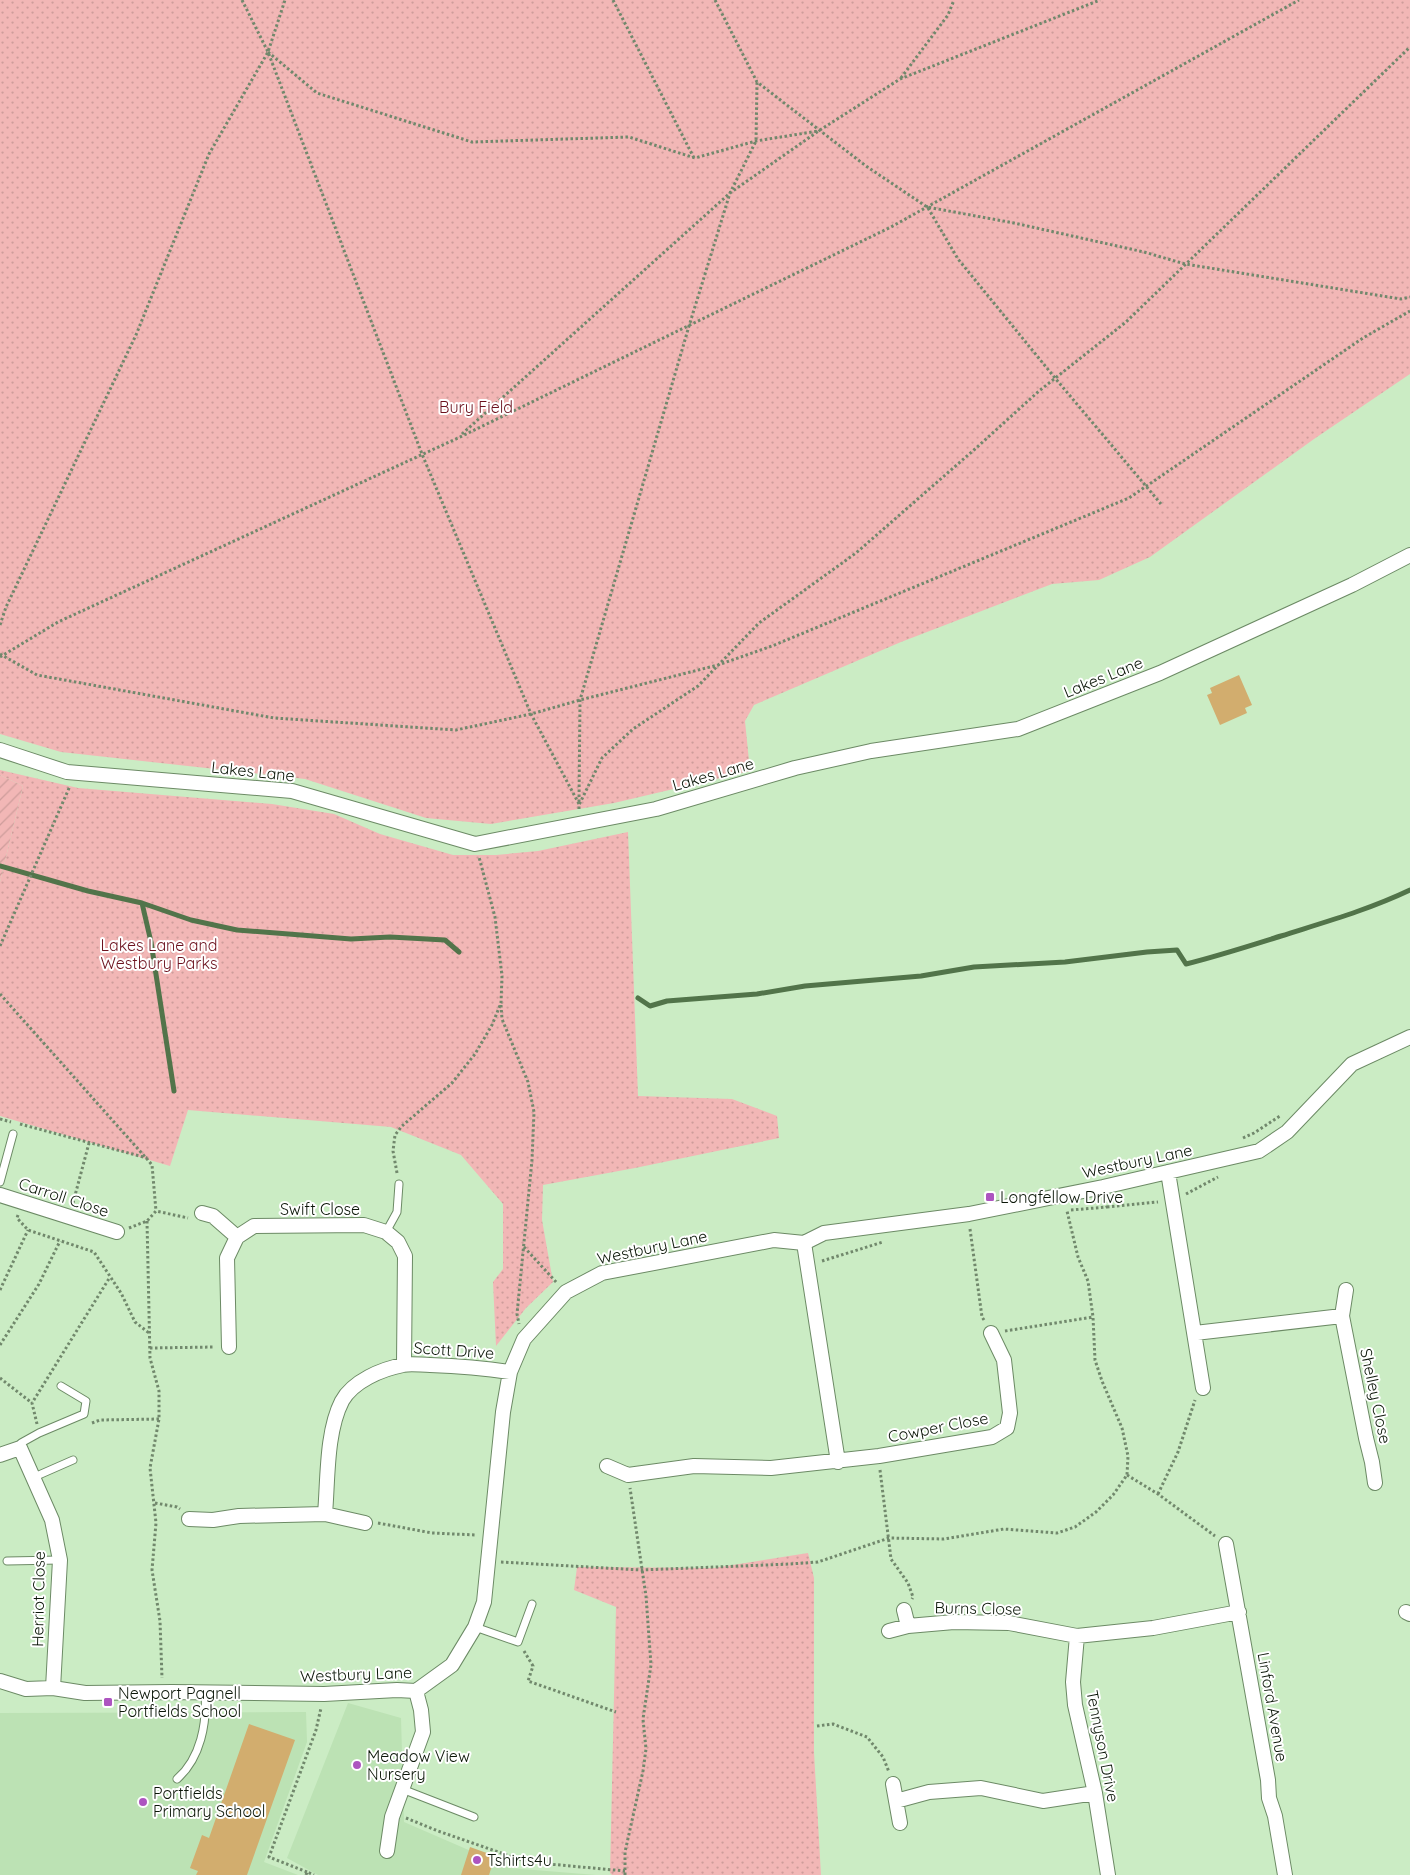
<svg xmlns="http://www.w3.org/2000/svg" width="1410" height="1875" font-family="Quicksand,sans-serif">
<defs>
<pattern id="park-dots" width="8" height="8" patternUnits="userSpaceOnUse" patternTransform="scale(1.25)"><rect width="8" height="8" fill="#f2b7b6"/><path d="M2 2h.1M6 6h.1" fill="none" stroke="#ce9d9b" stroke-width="1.8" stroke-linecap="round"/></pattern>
<pattern id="garden-furrows" width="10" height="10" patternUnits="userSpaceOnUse" patternTransform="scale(1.25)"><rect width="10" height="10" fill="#f2b7b6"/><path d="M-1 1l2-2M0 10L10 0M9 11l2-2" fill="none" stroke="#ce9d9b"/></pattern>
</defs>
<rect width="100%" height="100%" fill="#cbecc4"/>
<path fill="#bce2b4" d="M348 1703 401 1718 404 1822 510 1868 596 1875H318L287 1858Z
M306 1712 307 1742 264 1862 298 1875H0V1713Z"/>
<path fill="url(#park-dots)" d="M0 0H1410V374L1314 439 1150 557 1099 580 1052 584 901 642 754 705 745 721 750 771 614 803 491 824 426 818 305 779 61 752 0 734Z
M0 770 78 788 272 804 334 814 380 834 453 855H496L538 851 628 832 638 1096 732 1099 777 1116 779 1138 635 1168 543 1185 542 1220 553 1282 526 1308 496 1346 493 1282 503 1269V1204L461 1155 391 1127 188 1110 170 1166 0 1116V882L23 786 0 775Z
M808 1553 814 1578V1752L821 1875H612L610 1873 616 1607 574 1590 577 1567 714 1568Z"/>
<path fill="url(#garden-furrows)" d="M0 775 23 786 0 882Z"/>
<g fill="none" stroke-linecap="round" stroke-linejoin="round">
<path stroke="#52744a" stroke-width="5" d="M0 866 88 891 142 903 191 920 237 930 351 939 390 937 445 940 459 952
M142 903 151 942 174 1091
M638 998 650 1006 667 1001 757 994 805 986 921 976 974 967 1065 962 1147 952 1177 950 1186 964C1218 956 1249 946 1281 936 1325 922 1368 910 1410 890"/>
</g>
<path fill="#d2ad6e" d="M1239 675 1252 705 1245 708 1247 713 1220 725 1207 695 1212 693 1210 688Z
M249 1724 295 1740 247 1875H196L198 1871 190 1868 202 1835 209 1838Z
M470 1847 495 1856 489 1875H461Z"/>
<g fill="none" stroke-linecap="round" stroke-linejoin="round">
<defs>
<path id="lane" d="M0 1182 13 1134
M386 1232 397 1212 399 1184
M20 1448 21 1443 39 1433 84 1414 86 1401 61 1386
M32 1478 73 1460
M7 1561 60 1560
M475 1627 518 1642 532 1604
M177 1779C201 1758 207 1723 205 1693
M402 1789 474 1817"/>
<path id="street" d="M0 750 67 772 292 791 475 844 656 809 795 768 871 751 1018 729 1160 673 1352 585 1410 555
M1168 1172 1203 1388
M0 1195 117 1232
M202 1213 213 1216 237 1237
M804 1243 838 1462
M1346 1290 1342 1316 1366 1438 1372 1462 1375 1483
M1195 1333 1342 1316
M229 1347 227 1258 237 1237 254 1226 364 1225 386 1232 398 1242 405 1256 404 1364
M0 1455 20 1448 52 1520 60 1560 53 1688
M607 1466 628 1475 694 1466 771 1468 879 1456 992 1437 1007 1428 1010 1413 1004 1360 991 1333
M325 1514C328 1480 326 1432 342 1401 353 1381 382 1369 403 1365 411 1363 421 1365 430 1365 457 1366 483 1368 510 1372
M189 1519 213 1520 239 1516 325 1514 365 1523
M1226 1544 1268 1780 1269 1798 1275 1816 1285 1875
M904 1610 908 1626
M1406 1612 1410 1614
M889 1631 908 1626 954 1622 1009 1623 1077 1636 1153 1628 1239 1612
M1077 1636 1073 1682 1075 1705 1095 1793 1108 1875
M0 1681 26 1689 53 1688 85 1693 172 1692 324 1694 397 1690 416 1691 452 1665 475 1627 484 1602 503 1412 510 1372 524 1339 566 1292 602 1273 774 1240 804 1243 824 1233 969 1214 1103 1187 1259 1151 1287 1132 1352 1064 1410 1037
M893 1784 900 1823
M896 1801 929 1792 981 1788 1043 1801 1095 1793
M387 1851 392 1817 423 1732 421 1710 416 1691"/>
</defs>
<use href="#lane" stroke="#6c8a65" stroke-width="9"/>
<use href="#street" stroke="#6c8a65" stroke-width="16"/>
<path stroke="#71886c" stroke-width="3" stroke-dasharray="2.5 2.5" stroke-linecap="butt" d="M242 0 268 52 422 454 531 714 579 804
M613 0 694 158
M715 0 757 82 866 166 927 207 1014 223 1144 252 1185 264 1401 299 1410 297
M268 52 317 93 472 142 629 137 695 158 756 141 818 131
M901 78 948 15 954 0
M928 208 958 259 1055 378 1161 504
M462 434 730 193 820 130 900 79 1100 0
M0 625 6 607 136 335 209 154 268 52 285 0
M0 654 37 675 274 718 456 730 531 714 580 700 718 665 772 646 1129 498 1363 338 1410 311
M0 657 58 622 458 438 891 227 1299 0
M579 802 580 700 689 326 730 193 756 141 757 82
M579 809V805L602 758 633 729 698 686 759 623 856 553 975 449 1039 391 1126 322 1410 47
M0 946 70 786
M0 994 147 1159 152 1165 156 1211
M501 1005 502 1019 528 1082 534 1112 532 1160 517 1314 519 1324
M0 1119 11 1122
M20 1124 147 1158
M1243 1138 1254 1133 1280 1116
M397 1173 393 1151 395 1135 402 1126 452 1083 475 1054 492 1025 501 1003 502 976 495 917 479 857
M1186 1194 1218 1177
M73 1203 89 1143
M1107 1207 1158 1202
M1071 1210 1107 1207 1105 1202
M18 1215 17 1218 28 1230 94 1252 121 1293 135 1322 149 1333
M147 1221 150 1358 159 1391V1419L150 1468 156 1523 152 1570 160 1621 162 1678
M129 1228 147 1221 156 1211 188 1218
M970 1229 982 1317 984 1320
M524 1247 557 1283
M822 1261 883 1242
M0 1290 28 1230
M1005 1331 1093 1317
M0 1345 39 1284 60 1241
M150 1348 215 1347
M0 1378 32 1403
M92 1423 100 1420 159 1419
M37 1424 32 1403 110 1277
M880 1470 891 1559 908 1583 913 1597 912 1599
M1127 1475 1158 1494 1215 1536
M1158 1494 1178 1452 1195 1400
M155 1503 177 1507 180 1509
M378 1523 432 1533 476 1535
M501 1562 641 1570 790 1564 818 1562 889 1538 944 1539 1004 1529 1057 1533 1075 1527 1096 1512 1113 1495 1127 1475 1128 1456 1122 1428 1102 1381 1095 1360 1093 1317 1088 1281 1078 1257 1067 1211
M524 1651 533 1666 528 1681 616 1712
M817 1726 833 1724 867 1737 883 1757 889 1772
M406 1818 438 1831 527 1862 625 1871
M307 1872 269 1857 316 1730 321 1708
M306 1875 307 1872 314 1875
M625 1875V1852L643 1771 646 1749 643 1719 651 1665 646 1596 630 1488"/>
<use href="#lane" stroke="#fff" stroke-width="7"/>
<use href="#street" stroke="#fff" stroke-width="14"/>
</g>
<g fill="#ad54c0" stroke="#fff" stroke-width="2">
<rect x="985" y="1192" width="10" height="10" rx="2.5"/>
<rect x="103" y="1697" width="10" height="10" rx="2.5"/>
<circle cx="357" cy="1765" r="5"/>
<circle cx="143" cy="1802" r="5"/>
<circle cx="477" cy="1860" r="5"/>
</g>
<g text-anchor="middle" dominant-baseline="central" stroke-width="4" stroke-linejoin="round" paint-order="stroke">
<g font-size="16" fill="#6c121e" stroke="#fff">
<text x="476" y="407">Bury Field</text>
<text x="159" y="945">Lakes Lane and<tspan x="159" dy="18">Westbury Parks</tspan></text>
</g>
<g font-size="16" fill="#0b1608" stroke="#fff">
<text transform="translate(1103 677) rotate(-22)">Lakes Lane</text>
<text transform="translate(253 771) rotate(6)">Lakes Lane</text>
<text transform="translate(713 774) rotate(-16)">Lakes Lane</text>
<text transform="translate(1137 1161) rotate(-12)">Westbury Lane</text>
<text transform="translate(64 1197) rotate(18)">Carroll Close</text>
<text x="320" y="1209">Swift Close</text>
<text transform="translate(652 1247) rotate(-12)">Westbury Lane</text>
<text transform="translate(454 1350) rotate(4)">Scott Drive</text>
<text transform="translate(1376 1396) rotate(78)">Shelley Close</text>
<text transform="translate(938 1427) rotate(-11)">Cowper Close</text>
<text transform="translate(38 1599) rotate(-89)">Herriot Close</text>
<text transform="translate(978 1608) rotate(1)">Burns Close</text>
<text transform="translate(356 1674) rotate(-2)">Westbury Lane</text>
<text transform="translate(1273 1707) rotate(80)">Linford Avenue</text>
<text transform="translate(1103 1746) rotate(79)">Tennyson Drive</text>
</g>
<g font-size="16" fill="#0b1608" stroke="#fff" text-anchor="start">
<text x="1000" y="1197">Longfellow Drive</text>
<text x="118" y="1693">Newport Pagnell<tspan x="118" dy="18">Portfields School</tspan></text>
<text x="367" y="1756">Meadow View<tspan x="367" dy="18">Nursery</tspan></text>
<text x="153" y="1793">Portfields<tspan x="153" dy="18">Primary School</tspan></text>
<text x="487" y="1860">Tshirts4u</text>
</g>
</g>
</svg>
